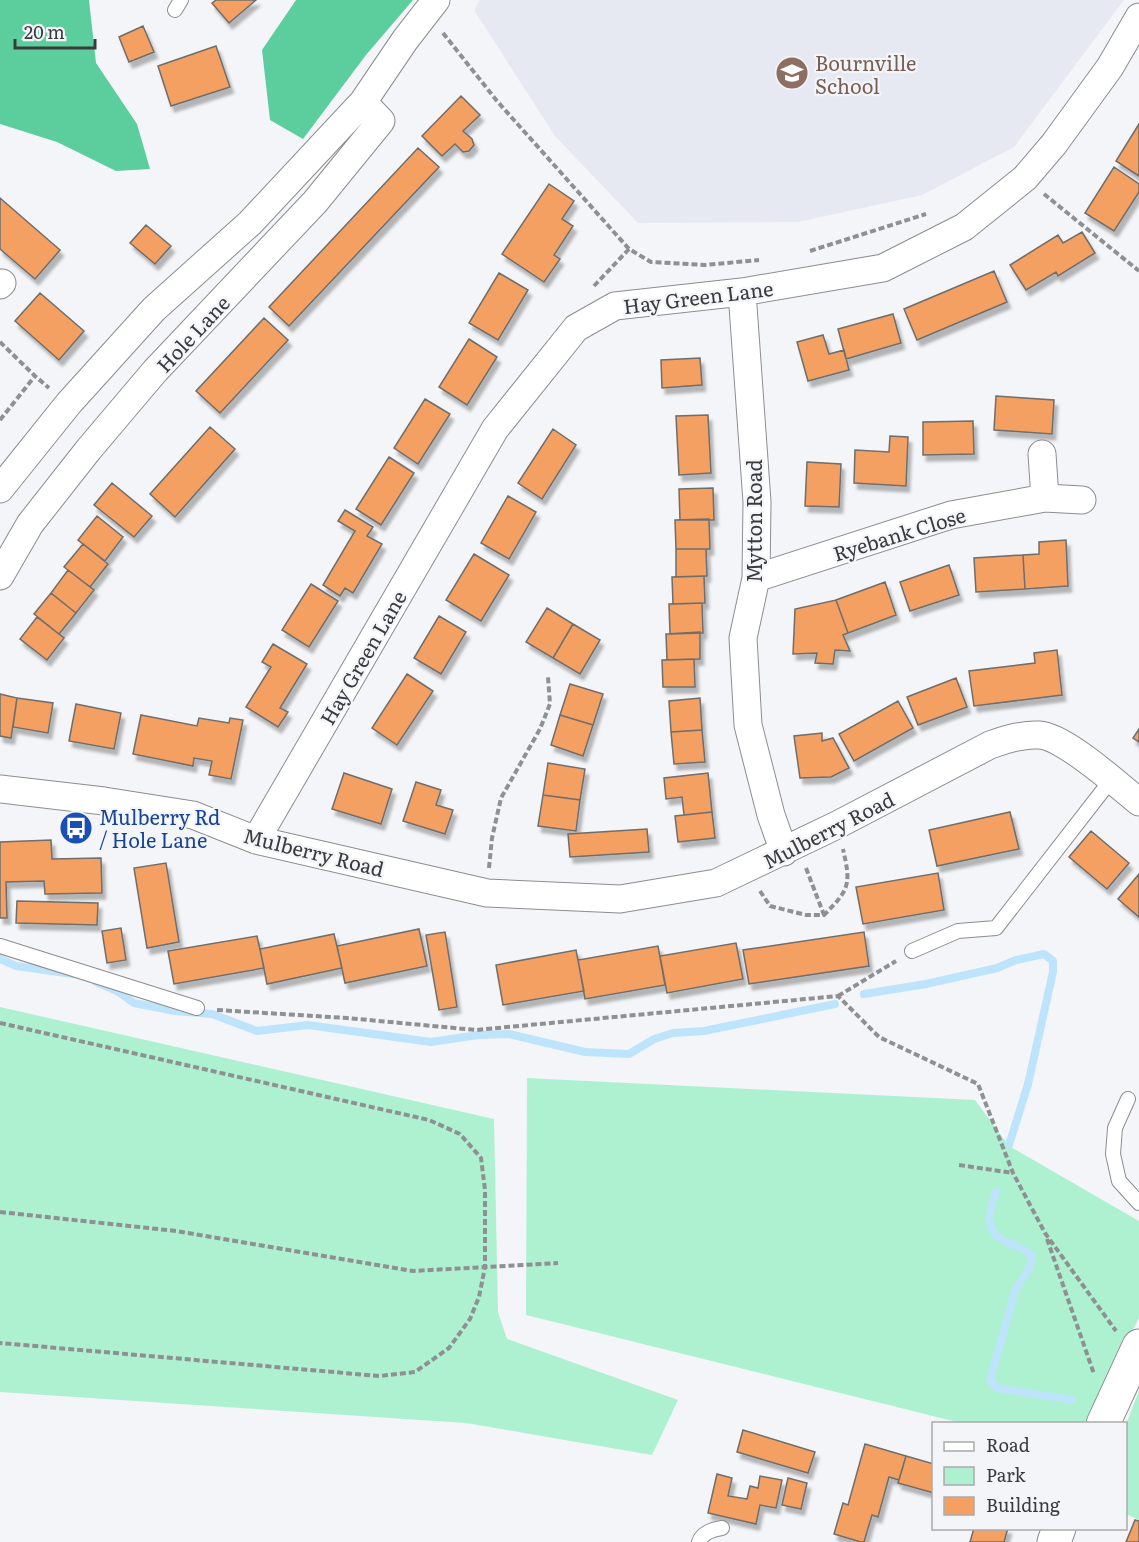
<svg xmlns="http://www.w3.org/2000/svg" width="1139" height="1542" font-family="Literata,serif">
<defs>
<filter id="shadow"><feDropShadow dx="3.5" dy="6" stdDeviation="1.5" flood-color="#0004"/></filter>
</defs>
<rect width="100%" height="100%" fill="#f4f5f8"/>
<path fill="#e6e8f2" d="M480 0H1124L1014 147 922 195 798 222 638 223 555 136 474 10Z"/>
<path fill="#aef1d0" d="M0 1007 494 1119 498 1312 507 1339 678 1400 652 1455 466 1423 0 1392Z
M527 1078 975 1100 1009 1146 1139 1221V1318L1084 1423H961L526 1315Z
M1139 1391V1520L1126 1514V1424Z"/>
<path fill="#5cce9e" d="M0 0H89L96 63 137 124 150 169 116 171 57 142 0 124Z
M296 0H413L366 55 303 139 270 120 262 50Z"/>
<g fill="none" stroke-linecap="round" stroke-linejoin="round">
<path stroke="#bde4fa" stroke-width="8" d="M0 959 16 966 73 974
M96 982 117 991 134 1003 175 1011 212 1014 257 1031 308 1025 431 1042 478 1035 509 1034 585 1052 629 1054 654 1039 673 1033 704 1031 835 1004
M864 994 926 984 997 968 1016 960 1044 954 1053 961V972L1028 1084 1009 1145
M996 1191C988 1214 983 1234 1011 1244 1021 1248 1025 1249 1032 1257L1029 1268 1015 1291 990 1380 997 1388 1072 1400"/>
</g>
<path fill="#f4a062" stroke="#6f6d6b" stroke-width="1.5" filter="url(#shadow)" d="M216 0H256L229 23 212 3Z
M143 26 154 52 129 62 119 37Z
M216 46 230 87 171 106 158 66Z
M461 96 480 115 463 131 472 139 474 145 469 151 463 152 455 144 442 156 422 136Z
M1139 124V176L1116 161Z
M418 148 439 167 289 326 269 307Z
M1114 167 1139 184V192L1114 231 1085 213Z
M549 184 574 201 562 219 573 226 554 255 560 259 544 282 502 254Z
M0 198 60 250 35 279 0 249Z
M146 225 171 246 155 264 130 243Z
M1082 232 1095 253 1058 276 1056 272 1026 290 1010 265 1058 235 1063 243Z
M994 271 1007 302 917 340 904 309Z
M499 273 528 290 498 340 469 323Z
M40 293 84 331 59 360 15 321Z
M893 314 901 343 846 359 838 329Z
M264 318 288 340 220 413 196 391Z
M823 335 829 354 844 350 849 370 808 381 797 342Z
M469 339 497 357 467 405 439 387Z
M700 358 702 385 662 388 661 360Z
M996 396 1054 400 1052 434 994 430Z
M425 399 450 414 418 464 394 448Z
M708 415 711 473 679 475 676 416Z
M973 421 974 454 923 455V422Z
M210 427 235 449 175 517 150 494Z
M553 429 576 445 542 499 518 483Z
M890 436 908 437 906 486 854 483 855 450 889 452Z
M389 457 414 473 381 525 356 509Z
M807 462 841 464 839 507 805 506Z
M112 483 152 516 134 537 94 505Z
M713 488 714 520H680L679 489Z
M508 496 536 512 509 559 481 543Z
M345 510 373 527 367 536 382 544 353 593 345 588 340 596 323 585 355 531 338 521Z
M97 516 123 537 105 561 78 540Z
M709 519 710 549H676L675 520Z
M1066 540 1068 586 1025 589 1023 555 1039 554V542Z
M83 544 108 564 90 587 64 567Z
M676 549H706L707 576 676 577Z
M474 554 509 575 481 621 446 600Z
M1023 555 1025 589 976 592 974 558Z
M949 565 959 595 910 611 900 582Z
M68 570 94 590 76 613 51 593Z
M704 576 705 603 673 604 672 577Z
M885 582 896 615 848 633 836 600Z
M311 584 338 601 309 647 282 630Z
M51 593 76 613 59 634 34 614Z
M836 600 848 633 843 635 850 651 835 650 833 664 815 663 817 653 793 654 795 609Z
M702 603 703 633 670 634 669 604Z
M547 608 573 624 553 658 526 642Z
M439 616 466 632 441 674 414 658Z
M37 617 64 638 47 660 20 639Z
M573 624 600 640 580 674 553 658Z
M700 632V659L667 660 666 634Z
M273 644 307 664 280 708 288 712 278 727 246 707 271 667 262 662Z
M1057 650 1062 695 974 706 969 671 1035 663 1034 653Z
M694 659 695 687H663L662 660Z
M407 674 433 691 397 745 372 728Z
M956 678 967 707 918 725 907 697Z
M570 684 603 694 593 725 560 715Z
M0 694 17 698 11 738 0 736Z
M17 698 53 703 48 733 13 727Z
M700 698 702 730 671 732 669 701Z
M898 701 913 728 854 761 839 734Z
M76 704 121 713 114 749 69 741Z
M141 715 197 726 199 718 229 723 230 718 243 720 231 779 209 775 212 761 194 758 193 766 133 754Z
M560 715 593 725 583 756 551 745Z
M1139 729V742L1133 738Z
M702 730 705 762 674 764 671 732Z
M822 733V741L833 738 849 768 831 777 800 778 794 736Z
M548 763 585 769 580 800 543 795Z
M344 773 392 789 381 824 332 809Z
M708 773 712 812 684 815 682 797 666 799 664 778Z
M416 782 441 790 436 805 453 810 445 834 403 821Z
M543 795 580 800 576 831 538 826Z
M712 812 715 838 678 842 675 816Z
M1010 812 1019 849 937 866 929 830Z
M647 829 649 852 570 857 568 834Z
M1091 831 1129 863 1107 889 1069 857Z
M51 840 52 859 101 858 102 893 45 894 44 881 6 882 7 918H0V842Z
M166 863 179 942 147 948 134 868Z
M938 873 944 910 863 924 856 887Z
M1139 874V917L1118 899Z
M17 901 98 903 97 925 16 923Z
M121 928 126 960 107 963 102 931Z
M419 929 427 966 345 983 337 946Z
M445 932 457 1007 439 1010 426 935Z
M864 932 869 966 749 984 743 950Z
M334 934 342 968 267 984 260 949Z
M257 936 264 968 174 984 168 951Z
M736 943 743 979 667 993 660 956Z
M658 946 665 985 585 999 578 960Z
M576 950 584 991 503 1005 496 965Z
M743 1430 815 1452 808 1473 737 1452Z
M865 1444 906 1456 899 1480 889 1477 878 1517 872 1515 864 1542H861L834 1534 843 1503 848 1505Z
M906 1456 934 1464V1493L898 1483Z
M717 1474 732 1478 728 1496 747 1499 750 1486 758 1488 760 1476 782 1480 776 1508 760 1505 756 1524 708 1513Z
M788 1478 807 1483 801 1509 782 1505Z
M1135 1520 1139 1521V1542H1126Z
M974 1528H1008L1004 1542H970Z"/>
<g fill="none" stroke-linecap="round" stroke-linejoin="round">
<defs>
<path id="service" d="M175 10 181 0
M0 946 197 1008
M912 951 958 931 996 928 1111 780
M1128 1099 1115 1128 1113 1154 1119 1181 1139 1203
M699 1542C702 1533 713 1529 722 1528"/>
<path id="minor" d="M0 285 2 283
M742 292 757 502 756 578 743 638 748 725 771 815 784 852
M0 489 69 403 154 309 250 223 363 102 405 40 436 0
M1045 498 1082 500
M0 576 30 524 89 449 155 371 315 202 381 121 363 102
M756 578 951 515 1045 498 1042 454
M0 789 104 801 193 815 256 840 487 893 620 899 716 883 837 825 990 745C1006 739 1022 734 1039 735 1064 736 1118 785 1139 802
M256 840 495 429 576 328 615 306 742 292 883 268 964 227 1025 178 1054 144 1110 67 1139 17"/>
<path id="tertiary" d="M1103 1424 1139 1346
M1054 1542 1059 1528"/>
</defs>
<use href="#service" stroke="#8c8d90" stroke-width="16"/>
<use href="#minor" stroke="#8c8d90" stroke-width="29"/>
<use href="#tertiary" stroke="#8c8d90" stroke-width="35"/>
<path stroke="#8f9092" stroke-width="4" stroke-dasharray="6 3" stroke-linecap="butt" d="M443 33 497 101 629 249
M1044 194 1139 271
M810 251 926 214
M594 286 629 249 651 262 705 265 759 260
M0 342 35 376 49 388
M0 420 35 376
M489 868 492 838 501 798 540 729 550 704 548 677
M806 868 824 915
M760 891 770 906 806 915H824C850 889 851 884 843 849
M838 996 896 961
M217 1010 347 1018 476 1030 838 996 879 1037 978 1084 1013 1173 1045 1233 1116 1331
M0 1023 429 1120 460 1134 481 1158 485 1190V1267L479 1297 470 1319 449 1348 415 1372 379 1376 0 1343
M959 1165 1013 1173
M0 1212 176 1231 413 1271 558 1263
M1047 1239 1094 1374"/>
<use href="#service" stroke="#fff" stroke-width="14"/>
<use href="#minor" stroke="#fff" stroke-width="27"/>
<use href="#tertiary" stroke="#fff" stroke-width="33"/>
</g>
<defs>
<symbol id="school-disc" viewBox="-11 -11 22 22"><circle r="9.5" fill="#8d6e63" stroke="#f4f5f8"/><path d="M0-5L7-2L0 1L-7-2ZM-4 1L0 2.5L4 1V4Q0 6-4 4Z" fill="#fff"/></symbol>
<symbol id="bus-disc" viewBox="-11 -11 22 22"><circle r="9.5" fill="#1a4fb4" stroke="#f4f5f8"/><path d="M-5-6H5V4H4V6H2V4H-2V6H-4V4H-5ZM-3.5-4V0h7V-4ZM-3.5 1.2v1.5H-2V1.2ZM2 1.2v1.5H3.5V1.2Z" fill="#fff"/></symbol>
</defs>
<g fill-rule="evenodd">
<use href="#school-disc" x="773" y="54" width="38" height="38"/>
<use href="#bus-disc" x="57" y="809" width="38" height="38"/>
</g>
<g text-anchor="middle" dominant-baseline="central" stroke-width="4.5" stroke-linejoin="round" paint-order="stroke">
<g font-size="20" fill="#785e54" stroke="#f4f5f8" text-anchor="start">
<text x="815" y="62">Bournville<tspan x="815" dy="23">School</tspan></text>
</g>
<g font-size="20" fill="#3a3a3c" stroke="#f4f5f8">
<text transform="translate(698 296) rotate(-7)">Hay Green Lane</text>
<text transform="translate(192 333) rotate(-47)">Hole Lane</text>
<text transform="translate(753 521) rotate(-90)">Mytton Road</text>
<text transform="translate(899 533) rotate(-17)">Ryebank Close</text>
<text transform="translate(362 657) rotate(-60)">Hay Green Lane</text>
<text transform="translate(828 829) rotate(-27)">Mulberry Road</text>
<text transform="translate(314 851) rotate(14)">Mulberry Road</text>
</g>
<g font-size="20" fill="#164399" stroke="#f4f5f8" text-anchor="start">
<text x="99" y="816">Mulberry Rd<tspan x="99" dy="23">/ Hole Lane</tspan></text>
</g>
</g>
<rect x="932" y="1422" width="195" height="108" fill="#f4f5f8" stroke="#aaaaad" stroke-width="1.5"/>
<rect x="944" y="1442" width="30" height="9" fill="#ffffff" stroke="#aaaaad" stroke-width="1.5"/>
<text x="986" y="1452" font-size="18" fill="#3a3a3c">Road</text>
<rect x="944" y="1467" width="30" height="18" fill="#aef1d0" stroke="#aaaaad" stroke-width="1.5"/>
<text x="986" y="1482" font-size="18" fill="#3a3a3c">Park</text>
<rect x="944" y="1497" width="30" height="18" fill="#f4a062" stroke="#aaaaad" stroke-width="1.5"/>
<text x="986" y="1512" font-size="18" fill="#3a3a3c">Building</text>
<path d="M15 39v9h80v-9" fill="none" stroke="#3a3a3c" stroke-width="3"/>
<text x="24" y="39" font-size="18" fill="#3a3a3c" stroke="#f4f5f8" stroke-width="4.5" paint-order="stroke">20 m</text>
</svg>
